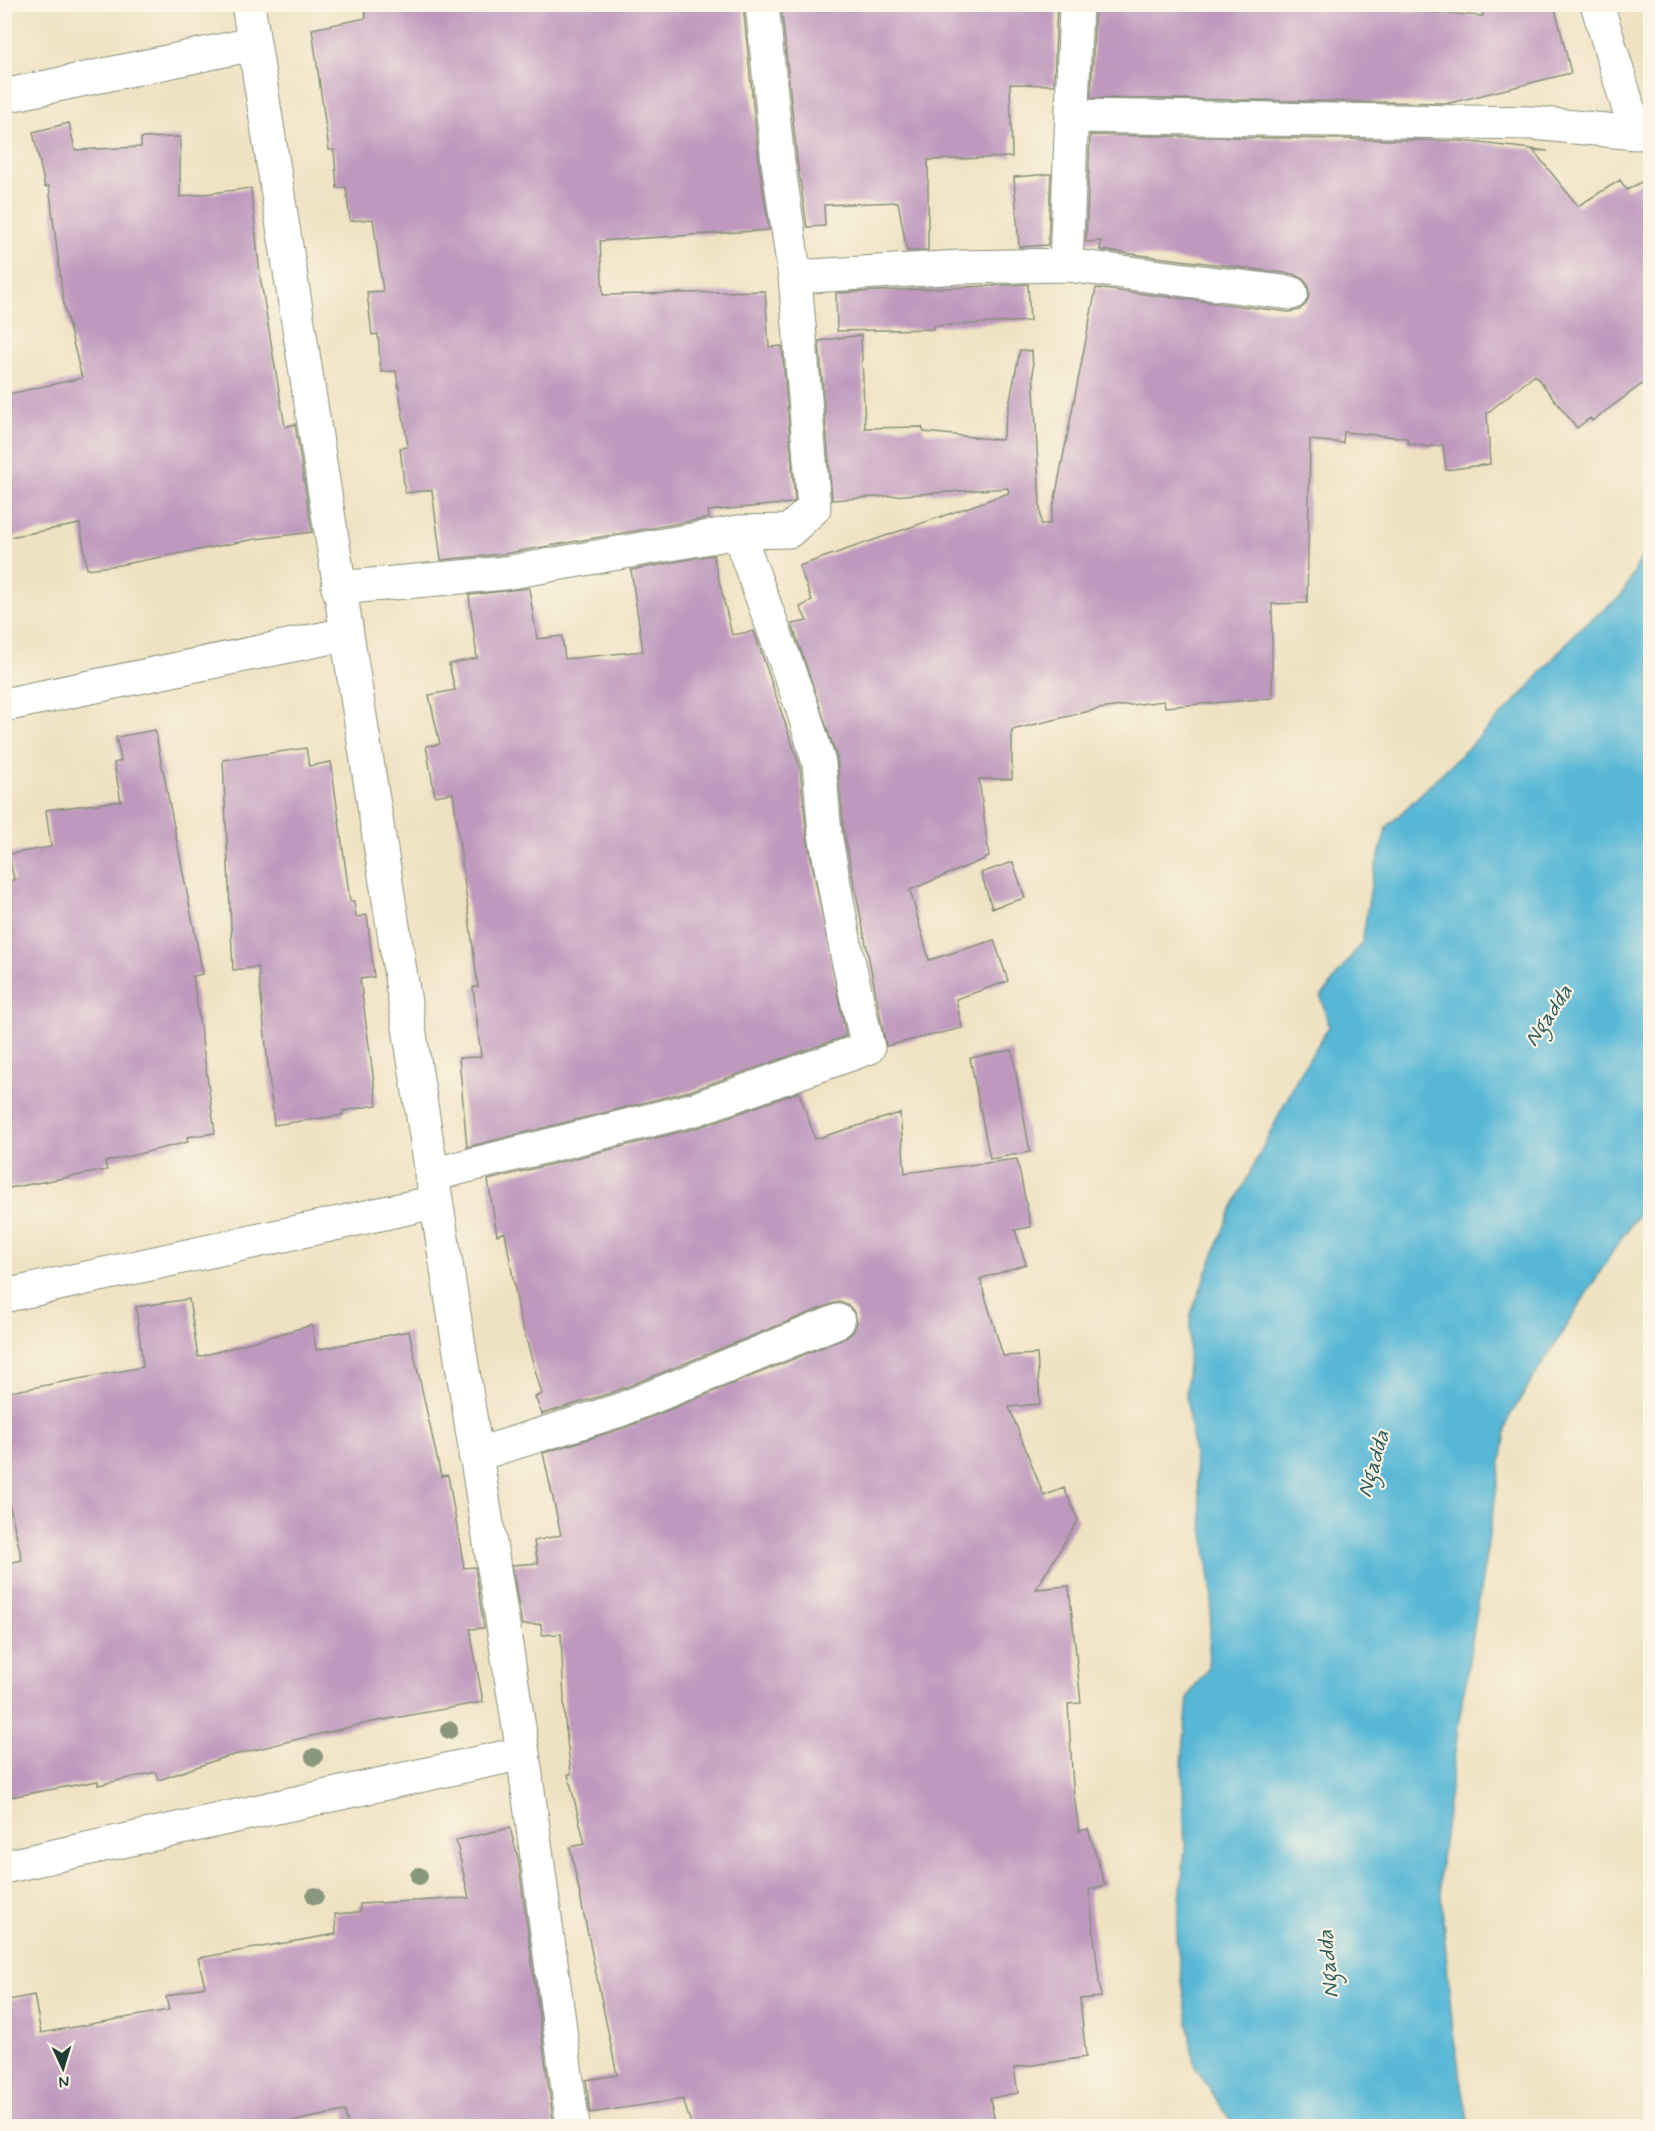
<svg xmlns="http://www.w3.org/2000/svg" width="1655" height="2131" font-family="Mynerve,sans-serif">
<rect width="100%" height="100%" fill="#fcf5e5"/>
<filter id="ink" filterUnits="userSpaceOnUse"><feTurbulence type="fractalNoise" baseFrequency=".0167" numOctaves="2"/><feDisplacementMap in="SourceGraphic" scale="12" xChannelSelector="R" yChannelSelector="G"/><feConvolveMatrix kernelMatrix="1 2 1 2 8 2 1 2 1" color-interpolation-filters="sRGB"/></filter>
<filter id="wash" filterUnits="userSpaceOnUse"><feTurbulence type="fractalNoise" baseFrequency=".008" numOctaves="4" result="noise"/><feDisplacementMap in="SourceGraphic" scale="24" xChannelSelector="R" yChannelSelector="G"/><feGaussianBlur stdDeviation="1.35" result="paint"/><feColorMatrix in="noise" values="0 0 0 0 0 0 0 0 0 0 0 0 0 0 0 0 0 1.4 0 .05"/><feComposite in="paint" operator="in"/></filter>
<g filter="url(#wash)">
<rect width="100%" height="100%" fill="#efe2c2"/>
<path fill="#57b7d6" stroke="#3b7a85" stroke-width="1.5" d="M1650 542V1197L1620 1240 1508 1419 1459 1721 1439 1874 1453 2033 1469 2126H1234L1194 2065 1176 1938 1185 1850 1182 1763 1188 1696 1208 1669 1212 1595 1186 1395 1191 1314 1229 1215 1299 1075 1329 1027 1321 997 1362 942 1372 880 1387 827 1521 696 1577 631 1621 596Z"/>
<g id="blocks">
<path fill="#be98bd" d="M364 4H743L759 164 769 230 600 241 603 295 765 291 769 347 782 346 795 500 792 503 708 511 709 518 503 554 441 560 432 490 405 493 400 448 408 447 396 371 381 372 378 334 372 335 367 292 383 291 373 219 350 221 346 187 337 188 334 150H329L312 29 366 18Z
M781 4H1057L1054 85 1010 84 1012 157 928 160V250L907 251 898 202 824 205 825 226 807 227 797 160Z
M1095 4H1399L1398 10 1483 16 1480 4H1554L1571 73 1450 103 1091 98Z
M69 123 75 150 141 147V138L180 137V197L251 188 260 276 285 427 295 424 312 532 256 539 119 565 87 569 80 524 4 538V395L82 378 64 306 49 186 45 187 33 132Z
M1090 135 1463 141 1548 151 1533 150 1578 206 1620 180 1627 190 1650 177V378L1592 421 1590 418 1577 428 1535 375 1487 413 1490 464 1446 470 1443 445 1428 447 1408 443 1407 438 1344 432 1343 443 1310 440 1307 603 1272 604V698L1165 707 1164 701 1098 709 1012 730V779H979L989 857 910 890 929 960 994 940 1008 981 956 999 962 1028 886 1046 844 832 837 758 792 624 807 621 800 607 812 601 799 566 1009 493 1008 488 832 500 819 341 861 335 865 428 922 427 924 432 1002 440 1020 350 1032 351 1041 524H1050L1096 288 1289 312 1299 310 1306 304 1309 296 1308 285 1302 278 1293 274 1100 250 1101 241 1086 242Z
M1051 174 1048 245 1019 247 1014 177Z
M1028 284 1030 321 933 326V329L837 331 836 293Z
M713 555 732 635 754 631 800 767 807 837 846 1036 690 1091 467 1147 459 1058 481 1057 473 987H478L453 793 435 796 426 746 440 744 429 695 455 690 449 664 477 658 469 595 529 588 537 639 562 636 565 659 643 651 631 570Z
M155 730 203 974 193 976 215 1133 187 1137 188 1142 105 1162 107 1170 4 1189V882L14 880 9 854 51 847 46 810 121 801 114 763 121 761 116 737Z
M306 748 309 766 331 762 350 901H354L356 917 367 915 374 977 360 979 377 1105 343 1111V1115L274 1125 258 967 233 970 223 760Z
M1013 862 1025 898 992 908 981 873Z
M1012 1050 1030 1152 990 1159 970 1058Z
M799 1092 815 1139 900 1113 905 1173 1017 1159 1031 1227 1015 1230 1026 1264 980 1279 1003 1356 1037 1354 1040 1404 1009 1407 1044 1496 1064 1488 1078 1520 1036 1589 1069 1586 1081 1703 1068 1704 1073 1787 1079 1831 1088 1829 1105 1885 1089 1890 1101 1997 1080 1999 1086 2057 1014 2068 1018 2093 990 2098 996 2127H692L683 2099 590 2113 586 2080 617 2075 570 1847 585 1844 568 1774H571L565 1723 561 1634 542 1635 541 1624 522 1625 512 1565 538 1563 534 1541 561 1535 543 1453 627 1427 845 1338 853 1332 857 1323 855 1313 849 1306 840 1302 831 1304 614 1392 542 1414 535 1397 542 1394 520 1318 505 1232 497 1235 488 1180 700 1127Z
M189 1299 198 1357 312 1325 316 1350 409 1331 441 1476 448 1475 464 1568 475 1567 484 1628 470 1629 483 1702 367 1723 290 1741 222 1758 159 1780 156 1772 98 1785V1781L4 1798V1564L22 1560 4 1481V1393L143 1367 136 1307Z
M510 1828 518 1858 554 2127H348L345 2111 265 2127H4V2001L34 1995 41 2033 169 2010 166 1997 205 1986 198 1958 336 1934 335 1914 360 1912V1904L469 1898 456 1840Z"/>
</g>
</g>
<g filter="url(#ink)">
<use href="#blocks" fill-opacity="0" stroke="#87907b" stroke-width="1.5"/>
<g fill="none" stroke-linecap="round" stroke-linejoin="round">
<defs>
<path id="minor" d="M248 4 523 1753 573 2126
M4 96 253 44
M1074 116 1533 123 1636 133 1597 4
M1066 265 1076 4
M795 277 960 267 1066 265 1291 293
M338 588 505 573 738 532 789 531 814 508 795 277 778 162 762 4
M4 705 346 634
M431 1175 695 1109 868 1048 847 955 825 834 819 763 802 707 738 532
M4 1296 435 1202
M475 1455 620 1410 838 1321
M4 1867 523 1753"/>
</defs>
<use href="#minor" stroke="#87907b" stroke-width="35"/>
<use href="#minor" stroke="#fff" stroke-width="33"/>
</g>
<g fill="#8b977c">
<circle cx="449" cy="1730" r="9"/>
<circle cx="314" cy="1757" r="9"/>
<circle cx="419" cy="1876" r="9"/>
<circle cx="315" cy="1896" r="9"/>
</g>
</g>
<g text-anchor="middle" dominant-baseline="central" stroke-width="4.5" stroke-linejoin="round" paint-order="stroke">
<g font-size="22" font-style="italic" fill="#2d5c5c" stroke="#fcf5e5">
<text transform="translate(1549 1016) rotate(-56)">Ngadda</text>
<text transform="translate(1374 1464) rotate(-74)">Ngadda</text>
<text transform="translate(1329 1964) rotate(-95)">Ngadda</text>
</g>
</g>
<rect width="1655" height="2131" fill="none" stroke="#fcf5e5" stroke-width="24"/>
<g transform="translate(63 2068) rotate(176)" stroke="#fcf5e5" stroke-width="4.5" paint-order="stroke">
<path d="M0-4.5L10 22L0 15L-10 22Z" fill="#1f3d34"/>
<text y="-9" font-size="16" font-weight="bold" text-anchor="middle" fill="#1f3d34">N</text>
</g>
</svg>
